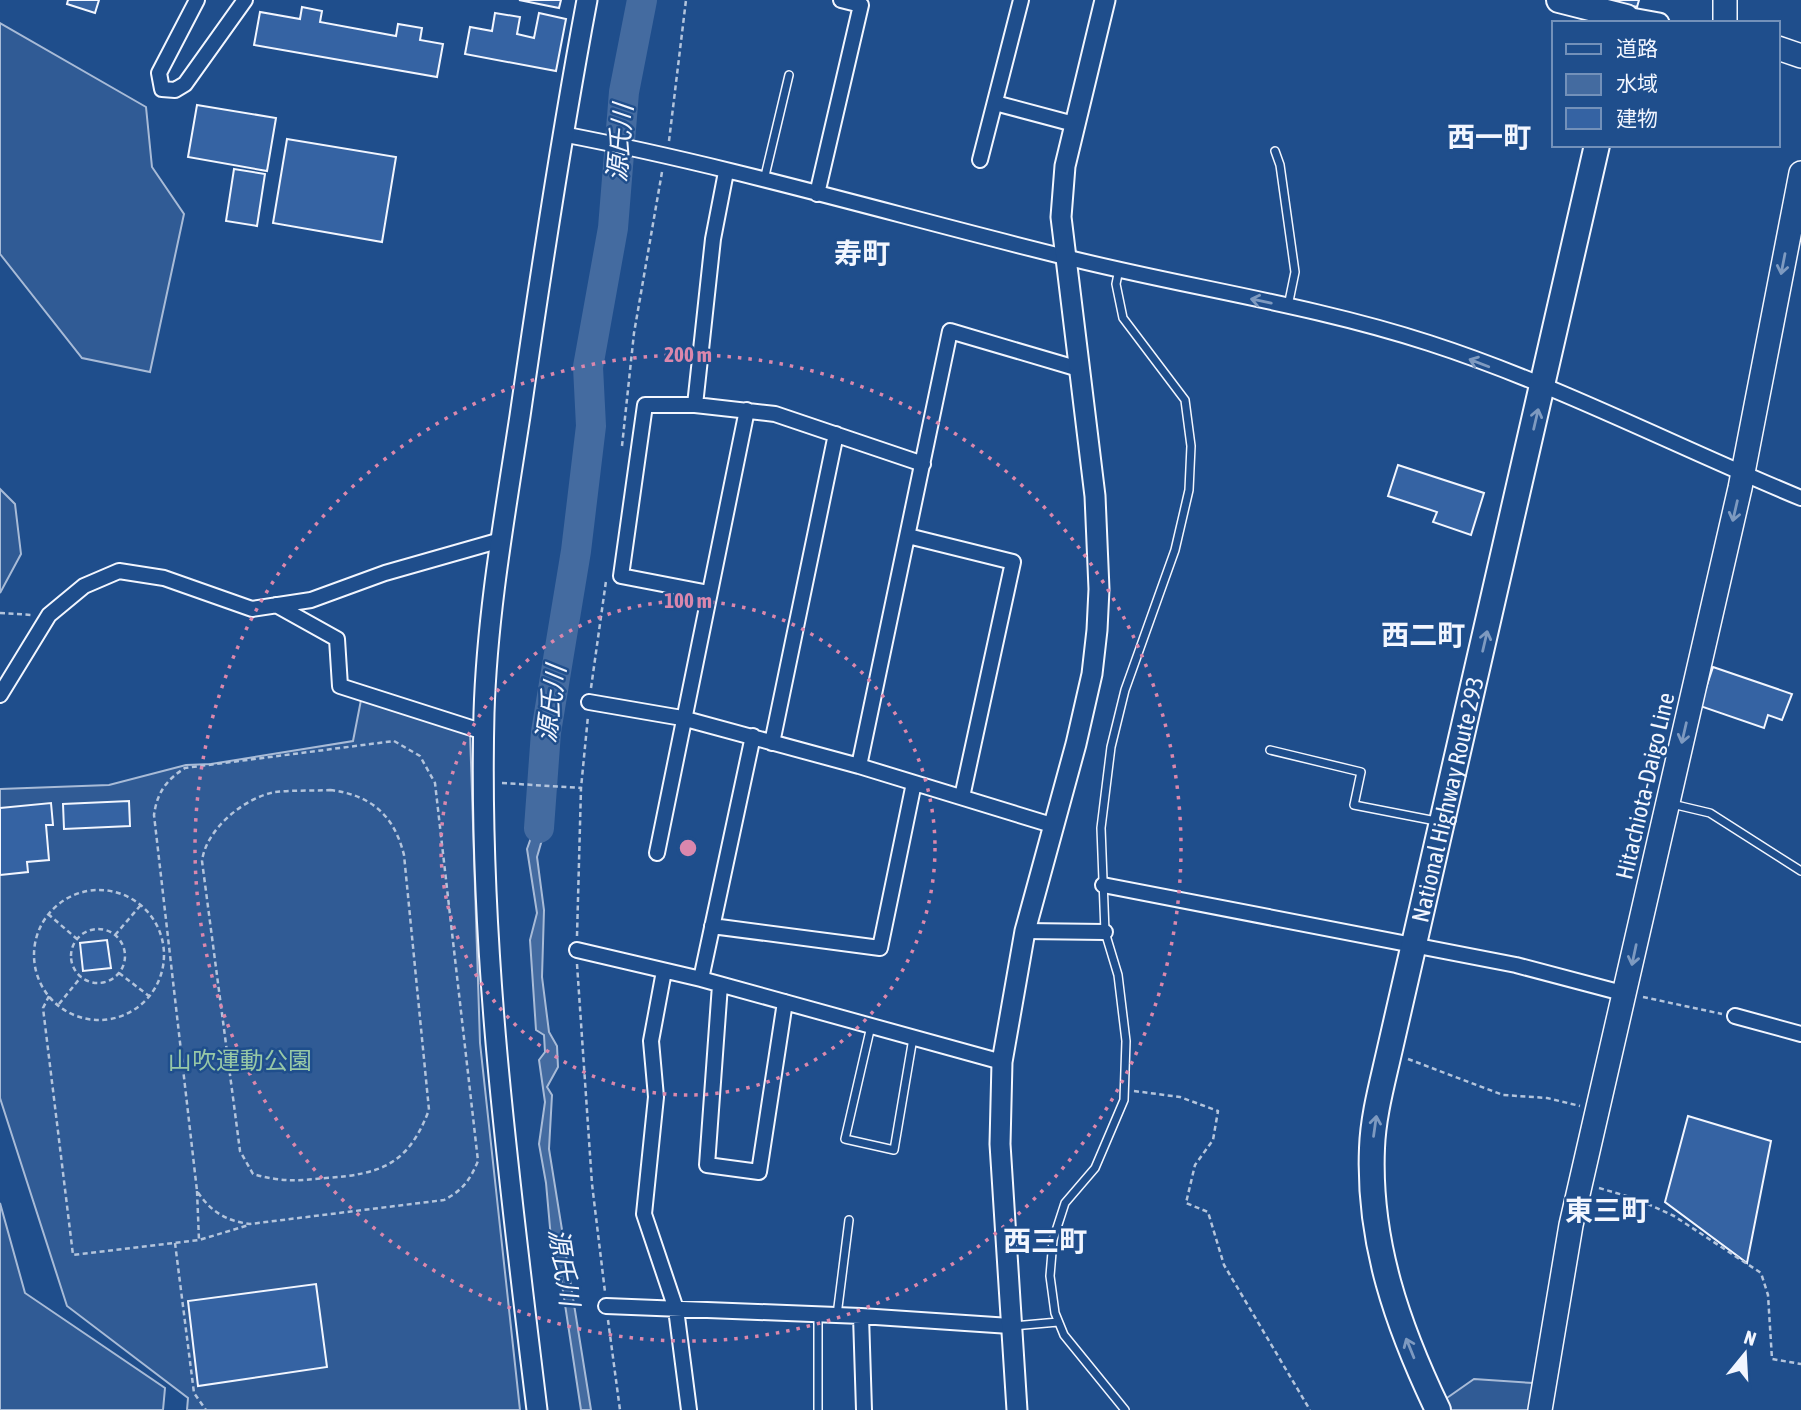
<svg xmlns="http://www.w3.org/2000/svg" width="1801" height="1410" font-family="'Asap Condensed','Noto Sans JP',sans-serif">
<rect width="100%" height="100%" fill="#1f4e8c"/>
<path fill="#305b95" stroke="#a8bbd7" stroke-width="2" d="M0 23 146 107 152 167 184 214 150 372 82 358 0 254Z
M0 489 15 504 21 554 0 593Z
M361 700 470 731 480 1043 520 1410H187L188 1398 67 1306 0 1098V789L109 785 186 765 211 764 353 741Z
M0 1203 25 1293 165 1388 163 1410H0Z
M1474 1379 1533 1383 1529 1410H1449L1444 1400Z"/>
<path fill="#446ba0" stroke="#a8bbd7" stroke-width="2" d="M535 788 548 789 544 805 548 819 537 857 544 910 542 977 549 1032 557 1046 558 1067 547 1087 552 1095 549 1149 591 1410H581L561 1278 553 1261 546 1183 539 1144 545 1102 539 1060 545 1052 544 1035 536 1030 530 940 537 913 527 849 539 815Z"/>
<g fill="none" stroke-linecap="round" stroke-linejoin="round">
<path stroke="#446ba0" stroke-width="30" d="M539 828 546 732 576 551 591 426 588 367 613 228 624 92 642 0"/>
</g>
<path fill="#3563a3" stroke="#f2f6ff" stroke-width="2" d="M68 0H99L95 13 67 4Z
M519 0H561L559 8Z
M1607 0H1639L1637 7Z
M302 7 322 11 320 22 396 36 398 24 422 28 420 40 443 44 437 77 254 45 260 12 300 19Z
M495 13 520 17 517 34 534 38 539 13 566 19 556 71 465 54 470 27 492 31Z
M197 105 276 118 267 171 188 157Z
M287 139 396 157 382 242 273 223Z
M234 169 265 174 257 226 226 221Z
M1398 465 1484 493 1471 535 1433 522 1437 512 1388 496Z
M1713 667 1792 694 1782 720 1768 715 1764 728 1700 706Z
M129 801 130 826 64 829 63 804Z
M51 803 53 825H46L49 860 27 862 28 872 0 875V808Z
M107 940 111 968 83 971 80 943Z
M1688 1116 1771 1141 1747 1263 1665 1202Z
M316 1284 327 1367 198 1386 188 1301Z"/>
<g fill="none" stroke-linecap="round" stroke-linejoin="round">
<defs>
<path id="service" d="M1275 151 1280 165 1295 272 1288 306
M764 180 789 75
M1119 269 1116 284 1123 318 1185 400 1191 446 1189 490 1175 550 1125 690 1111 747 1101 828 1105 932 1118 975 1126 1041 1124 1100 1095 1168 1065 1203 1053 1240 1050 1276 1055 1313 1064 1335 1125 1410
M1270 750 1361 772 1354 805 1436 821
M1672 804 1710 813 1801 871
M871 1026 845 1139 894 1150 913 1038
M837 1315 849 1220
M1014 1326 1058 1322
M818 1410V1314"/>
<path id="minor" d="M197 0 159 73 162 89 175 90 185 84 245 0
M995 103 1074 124
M562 134C730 166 895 215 1061 256 1183 287 1309 304 1429 343 1556 384 1677 447 1801 498
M980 160 1021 0
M817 194 861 5 841 0
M695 405 713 239 726 172
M908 536 1013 562 962 797
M709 593 621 576 645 405H695L775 414 923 464
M276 605 337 639 340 686 484 732
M0 695 49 615 84 586 119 571 164 578 252 609 311 600 385 573 501 540
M589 702 682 718 859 766 1055 826
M772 743 836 434
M859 766 950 331 1079 369
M657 853 747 410
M1103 885 1516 965 1626 994
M712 926 880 948 914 783
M1025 931 1105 932
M577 950 701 979 1002 1062
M664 971 651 1041 656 1097 644 1214 676 1309 689 1410
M701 979 753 736
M720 985 707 1165 759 1172 785 1002
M1735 1016 1801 1034
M606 1306 861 1316 1010 1326
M861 1316 864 1410"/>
<path id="tertiary" d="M1626 17 1659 23
M537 1410C509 1179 478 947 484 713 487 614 505 514 520 416 540 277 561 138 587 0
M1017 1410 1000 1144 1002 1062 1025 931 1076 744 1092 674 1097 630 1099 589 1095 496 1061 217 1065 166 1105 0"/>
<path id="primary" d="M1725 23V0
M1778 48 1801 56
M1540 1410 1571 1225 1740 488 1801 173"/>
<g id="trunk">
<path d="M1559 0 1626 17 1625 23"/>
<path id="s1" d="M1438 1410C1398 1327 1368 1242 1372 1148 1373 1117 1382 1084 1389 1053L1597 145"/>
</g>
</defs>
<use href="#service" stroke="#f2f6ff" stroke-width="10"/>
<use href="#minor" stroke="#f2f6ff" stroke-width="18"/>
<use href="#tertiary" stroke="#f2f6ff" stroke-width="23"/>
<use href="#primary" stroke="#f2f6ff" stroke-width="26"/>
<use href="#trunk" stroke="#f2f6ff" stroke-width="28"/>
<path stroke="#b3c4dc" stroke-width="2.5" stroke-dasharray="5 3.5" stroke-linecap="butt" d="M669 141 686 0
M622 446 634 333 662 172
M0 613 32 615
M591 688 606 581
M394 741 420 756 435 783 478 1161C470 1180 463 1190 444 1200L250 1224C226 1221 211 1212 197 1191L154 815C157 793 166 780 185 768Z
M502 783 581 788
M330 790C371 795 394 815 404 855L429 1110C408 1165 381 1174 326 1178 297 1181 281 1182 253 1174L240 1151 202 861C206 829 244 798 275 792 292 790 312 791 330 790Z
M34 955a65 65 0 1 1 130 0a65 65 0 1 1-130 0Z
M48 914 77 939
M71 956a27 27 0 1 1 54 0a27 27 0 1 1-54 0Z
M115 935 140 906
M577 936 581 788 588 716
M577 964 592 1184 605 1292
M119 973 149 996
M49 996 43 1008 73 1255 199 1240 249 1225
M1643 997 1722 1014
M59 1004 81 977
M1408 1059 1503 1095 1547 1098 1580 1106
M1134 1091 1180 1097 1218 1111 1213 1140 1195 1165 1186 1203 1208 1212 1224 1265 1310 1410
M1599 1188 1637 1199 1674 1216 1761 1273 1768 1295 1772 1359 1801 1364
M197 1191 199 1240
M175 1243 194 1393 206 1410
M608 1320 620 1410"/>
<use href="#service" stroke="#1f4e8c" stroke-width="7"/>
<use href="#minor" stroke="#1f4e8c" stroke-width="14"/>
<use href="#tertiary" stroke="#1f4e8c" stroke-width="19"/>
<use href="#primary" stroke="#1f4e8c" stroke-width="23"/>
<use href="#trunk" stroke="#1f4e8c" stroke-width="24"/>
</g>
<defs><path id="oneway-shaft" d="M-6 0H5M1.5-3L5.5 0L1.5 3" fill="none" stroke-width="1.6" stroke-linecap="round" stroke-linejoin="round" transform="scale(1.75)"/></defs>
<g stroke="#7e9ac0">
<use href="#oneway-shaft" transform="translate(1783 264) rotate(101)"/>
<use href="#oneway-shaft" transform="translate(1261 301) rotate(-168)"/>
<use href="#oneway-shaft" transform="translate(1479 363) rotate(-159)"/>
<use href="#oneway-shaft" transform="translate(1536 419) rotate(-77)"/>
<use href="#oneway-shaft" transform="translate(1735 511) rotate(103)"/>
<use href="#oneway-shaft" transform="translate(1485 641) rotate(-77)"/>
<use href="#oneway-shaft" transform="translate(1684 733) rotate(103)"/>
<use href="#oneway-shaft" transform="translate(1634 955) rotate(102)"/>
<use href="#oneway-shaft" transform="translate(1375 1126) rotate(-82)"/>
<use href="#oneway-shaft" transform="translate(1410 1348) rotate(-112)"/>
</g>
<g fill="none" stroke="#da87ad" stroke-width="3.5" stroke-dasharray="3.5 7">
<circle cx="688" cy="848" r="247"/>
<circle cx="688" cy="848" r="493"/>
</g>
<g text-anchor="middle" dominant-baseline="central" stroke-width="5" stroke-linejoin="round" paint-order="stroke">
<g font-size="24" fill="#f2f6ff" stroke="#1f4e8c">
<text transform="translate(1645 786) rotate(-77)">Hitachiota-Daigo Line</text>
<text stroke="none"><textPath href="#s1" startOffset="630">National Highway Route 293</textPath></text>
</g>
<g font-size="24" fill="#97c8a6" stroke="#1f4e8c">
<text x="240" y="1060">山吹運動公園</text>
</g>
<g font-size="26" font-style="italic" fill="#f2f6ff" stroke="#1f4e8c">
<text transform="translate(620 143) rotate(-85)">源氏川</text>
<text transform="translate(551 704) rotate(-82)">源氏川</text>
<text transform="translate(564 1267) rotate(81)">源氏川</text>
</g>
<g font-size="28" font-weight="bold" fill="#f2f6ff" stroke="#1f4e8c">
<text x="1489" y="137">西一町</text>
<text x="862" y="253">寿町</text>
<text x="1423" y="635">西二町</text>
<text x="1607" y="1210">東三町</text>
<text x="1045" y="1241">西三町</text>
</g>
</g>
<circle cx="688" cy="848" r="10" fill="#da87ad" stroke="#1f4e8c" stroke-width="3.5"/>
<g font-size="21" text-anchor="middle" font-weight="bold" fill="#da87ad" stroke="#1f4e8c" stroke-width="5" stroke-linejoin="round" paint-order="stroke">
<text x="688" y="362">200 m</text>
<text x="688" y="608">100 m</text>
</g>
<rect x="1552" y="21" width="228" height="126" fill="#1f4e8c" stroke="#7391ba" stroke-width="2"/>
<rect x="1566" y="44" width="35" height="10" fill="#1f4e8c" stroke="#7391ba" stroke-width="2"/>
<text x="1616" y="56" font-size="21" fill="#f2f6ff">道路</text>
<rect x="1566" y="74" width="35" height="21" fill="#446ba0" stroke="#7391ba" stroke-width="2"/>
<text x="1616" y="91" font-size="21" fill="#f2f6ff">水域</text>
<rect x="1566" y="108" width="35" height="21" fill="#3563a3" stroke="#7391ba" stroke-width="2"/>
<text x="1616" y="126" font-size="21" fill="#f2f6ff">建物</text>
<g transform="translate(1745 1354) rotate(18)" stroke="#1f4e8c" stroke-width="5" paint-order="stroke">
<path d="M0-5L12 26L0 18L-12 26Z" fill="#f2f6ff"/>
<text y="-10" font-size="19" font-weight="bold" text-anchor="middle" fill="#f2f6ff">N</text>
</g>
</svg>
